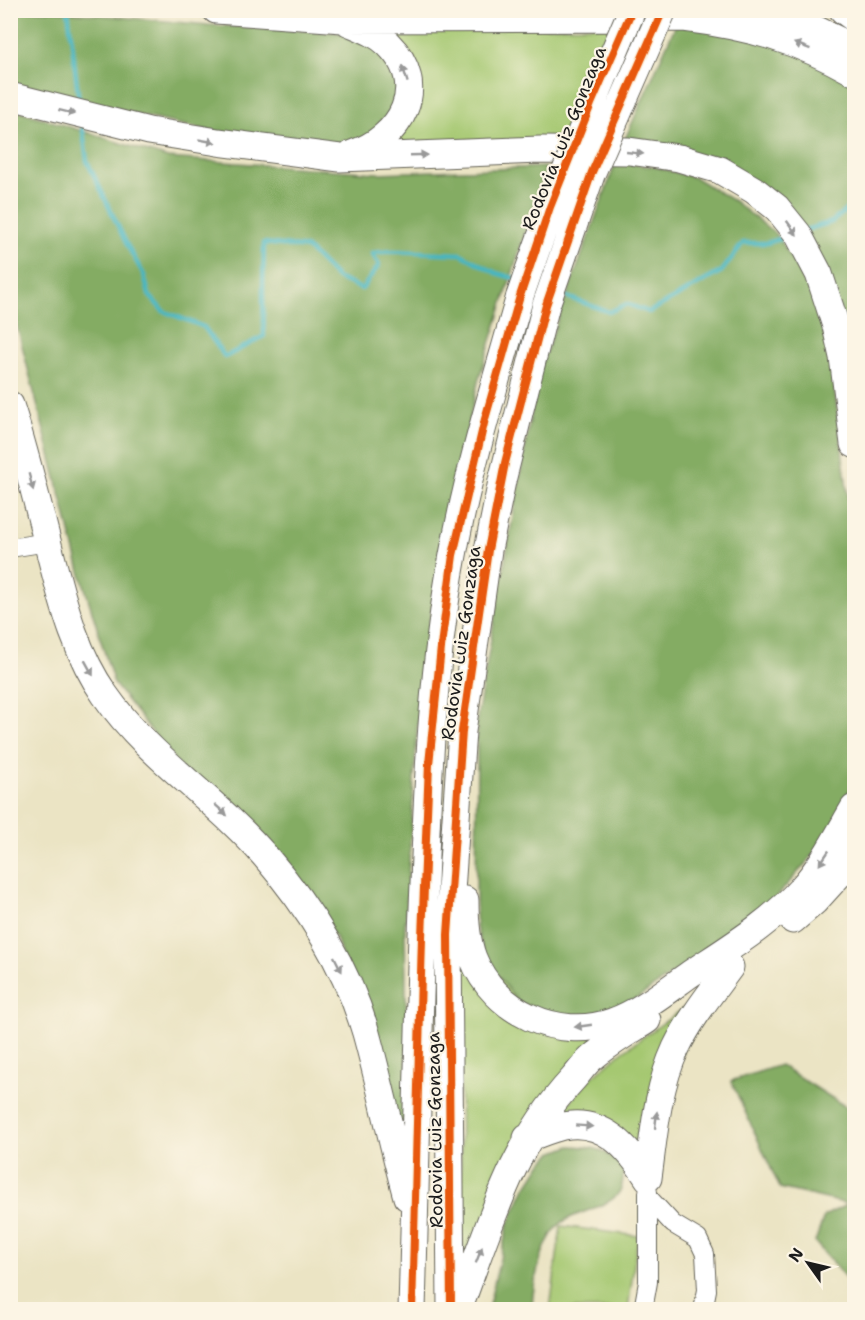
<svg xmlns="http://www.w3.org/2000/svg" width="865" height="1320" font-family="'Shantell Sans',sans-serif">
<rect width="100%" height="100%" fill="#fcf5e5"/>
<filter id="ink" filterUnits="userSpaceOnUse"><feTurbulence type="fractalNoise" baseFrequency=".0167" numOctaves="2"/><feDisplacementMap in="SourceGraphic" scale="12" xChannelSelector="R" yChannelSelector="G"/><feConvolveMatrix kernelMatrix="1 2 1 2 8 2 1 2 1" color-interpolation-filters="sRGB"/></filter>
<filter id="wash" filterUnits="userSpaceOnUse"><feTurbulence type="fractalNoise" baseFrequency=".008" numOctaves="4" result="noise"/><feDisplacementMap in="SourceGraphic" scale="24" xChannelSelector="R" yChannelSelector="G"/><feGaussianBlur stdDeviation="1.35" result="paint"/><feColorMatrix in="noise" values="0 0 0 0 0 0 0 0 0 0 0 0 0 0 0 0 0 1.4 0 .05"/><feComposite in="paint" operator="in"/></filter>
<g filter="url(#wash)">
<rect width="100%" height="100%" fill="#ebe4c4"/>
<path fill="#a5c871" stroke="#607246" stroke-width="1.5" d="M610 26 588 93 559 145 378 152 380 29Z
M460 938 598 1037 468 1264 461 1237Z
M701 996 646 1157 549 1126 588 1081 618 1055Z
M561 1226 638 1236 628 1309H550Z"/>
<path fill="#84ac63" stroke="#506440" stroke-width="1.5" d="M11 10 54 11 209 25 362 34 379 46 398 81 397 96 383 130 353 146 248 139 11 88Z
M676 24 761 37 854 79V362L778 201 624 141Z
M10 108 168 158 377 173 546 167 478 382 446 525 426 641 417 732 405 928 409 1178 336 937 179 766 114 684 81 575 11 303Z
M616 162 655 167 696 178 734 201 777 235 816 299 832 370 854 544V780L826 840 767 908 636 999 581 1020 519 1003 486 960 476 927 477 717 539 371Z
M780 1065 854 1112V1288L815 1242 824 1216 848 1204 780 1188 731 1081Z
M570 1146C597 1147 607 1149 624 1170 623 1176 623 1183 621 1189 612 1209 574 1210 558 1226 540 1246 533 1284 532 1309H488L508 1225 523 1192 541 1164 552 1153Z"/>
<g fill="none" stroke-linecap="round" stroke-linejoin="round">
<path stroke="#47b6c1" stroke-width="4.5" d="M68 10 79 102
M82 124 87 161 127 245 144 275 149 295 163 311 204 327 225 357 264 336 263 292 264 243 307 248 337 278 362 289 379 265 372 253 393 251 461 254 496 273 517 279
M805 230 832 222 854 203
M559 294 609 312 627 304 649 312 722 271 743 243H767L789 236"/>
</g>
</g>
<g filter="url(#ink)">
<g fill="none" stroke-linecap="round" stroke-linejoin="round">
<defs>
<path id="minor" d="M10 548 35 544
M648 1197 673 1224 698 1239 705 1254 707 1290 703 1310
M643 1310 648 1282V1192"/>
<path id="highway" d="M216 10 343 19 684 18C748 26 798 40 854 72
M765 10 799 21 854 48
M843 10 854 18
M348 22C362 28 377 33 388 44 431 86 401 138 352 154
M10 96 149 131 218 142 340 158 540 150 629 151 679 158 720 170 754 190 777 208 798 234 819 274 836 326 843 357 854 444
M10 405C27 457 39 511 53 564 65 610 77 655 105 695 148 757 216 799 265 856 309 907 347 968 366 1033 381 1087 392 1143 407 1197
M465 900C465 920 466 940 473 958 494 1012 558 1041 612 1022 640 1012 666 991 690 974 729 948 771 923 802 888 823 865 838 835 854 808
M793 920 815 901 854 858
M527 1138C539 1134 551 1129 563 1126 603 1118 628 1147 648 1178
M648 1178C654 1134 657 1089 676 1048 690 1019 711 993 730 967
M412 1310C416 1167 418 1025 424 883 428 773 433 663 453 555 469 467 496 381 520 296
M451 1310 448 935 462 731 488 550 502 481 546 305
M458 1310C490 1226 510 1147 573 1079 580 1071 586 1062 594 1056 611 1042 630 1031 647 1020"/>
</defs>
<use href="#minor" stroke="#646257" stroke-width="20"/>
<use href="#highway" stroke="#646257" stroke-width="29"/>
<use href="#minor" stroke="#fff" stroke-width="18"/>
<use href="#highway" stroke="#fff" stroke-width="27"/>
<defs>
<path id="highway-bridge" d="M520 296C553 199 591 105 632 10
M546 305 592 172 663 10"/>
</defs>
<use href="#highway-bridge" stroke="#646257" stroke-width="29" stroke-linecap="butt"/>
<use href="#highway-bridge" stroke="#fff" stroke-width="27"/>
<defs>
<path id="cycleway" d="M412 1310 422 937 429 764 442 638 453 555 485 419 520 296 550 207 591 104 632 10
M451 1310 448 935 462 731 488 550 505 463 546 305 592 172 663 10"/>
</defs>
<use href="#cycleway" stroke="#fcf5e5" stroke-width="11"/>
<use href="#cycleway" stroke="#e8590c" stroke-width="8"/>
</g>
<defs><path id="oneway-solid" d="M-6-.8H1V-3.2L6.5 0L1 3.2V.8H-6Z" transform="scale(1.5)"/></defs>
<g fill="#999">
<use href="#oneway-solid" transform="translate(802 46) rotate(-160)"/>
<use href="#oneway-solid" transform="translate(405 74) rotate(-107)"/>
<use href="#oneway-solid" transform="translate(67 112) rotate(14)"/>
<use href="#oneway-solid" transform="translate(207 141) rotate(10)"/>
<use href="#oneway-solid" transform="translate(635 153) rotate(6)"/>
<use href="#oneway-solid" transform="translate(419 155) rotate(-2)"/>
<use href="#oneway-solid" transform="translate(792 228) rotate(54)"/>
<use href="#oneway-solid" transform="translate(31 482) rotate(75)"/>
<use href="#oneway-solid" transform="translate(89 668) rotate(61)"/>
<use href="#oneway-solid" transform="translate(221 810) rotate(42)"/>
<use href="#oneway-solid" transform="translate(824 858) rotate(124)"/>
<use href="#oneway-solid" transform="translate(338 964) rotate(63)"/>
<use href="#oneway-solid" transform="translate(583 1026) rotate(172)"/>
<use href="#oneway-solid" transform="translate(656 1120) rotate(-83)"/>
<use href="#oneway-solid" transform="translate(584 1126) rotate(4)"/>
<use href="#oneway-solid" transform="translate(479 1255) rotate(-69)"/>
</g>
</g>
<g text-anchor="middle" dominant-baseline="central" stroke-width="4.5" stroke-linejoin="round" paint-order="stroke">
<g font-size="18" fill="#1c1c1c" stroke="#fcf5e5">
<text transform="translate(564 138) rotate(-68)">Rodovia Luiz Gonzaga</text>
<text transform="translate(461 643) rotate(-82)">Rodovia Luiz Gonzaga</text>
<text transform="translate(435 1130) rotate(-91)">Rodovia Luiz Gonzaga</text>
</g>
</g>
<rect width="865" height="1320" fill="none" stroke="#fcf5e5" stroke-width="36"/>
<g transform="translate(808 1263) rotate(304)" stroke="#fcf5e5" stroke-width="4.5" paint-order="stroke">
<path d="M0-4.5L10 22L0 15L-10 22Z" fill="#1c1c1c"/>
<text y="-9" font-size="16" font-weight="bold" text-anchor="middle" fill="#1c1c1c">N</text>
</g>
</svg>
